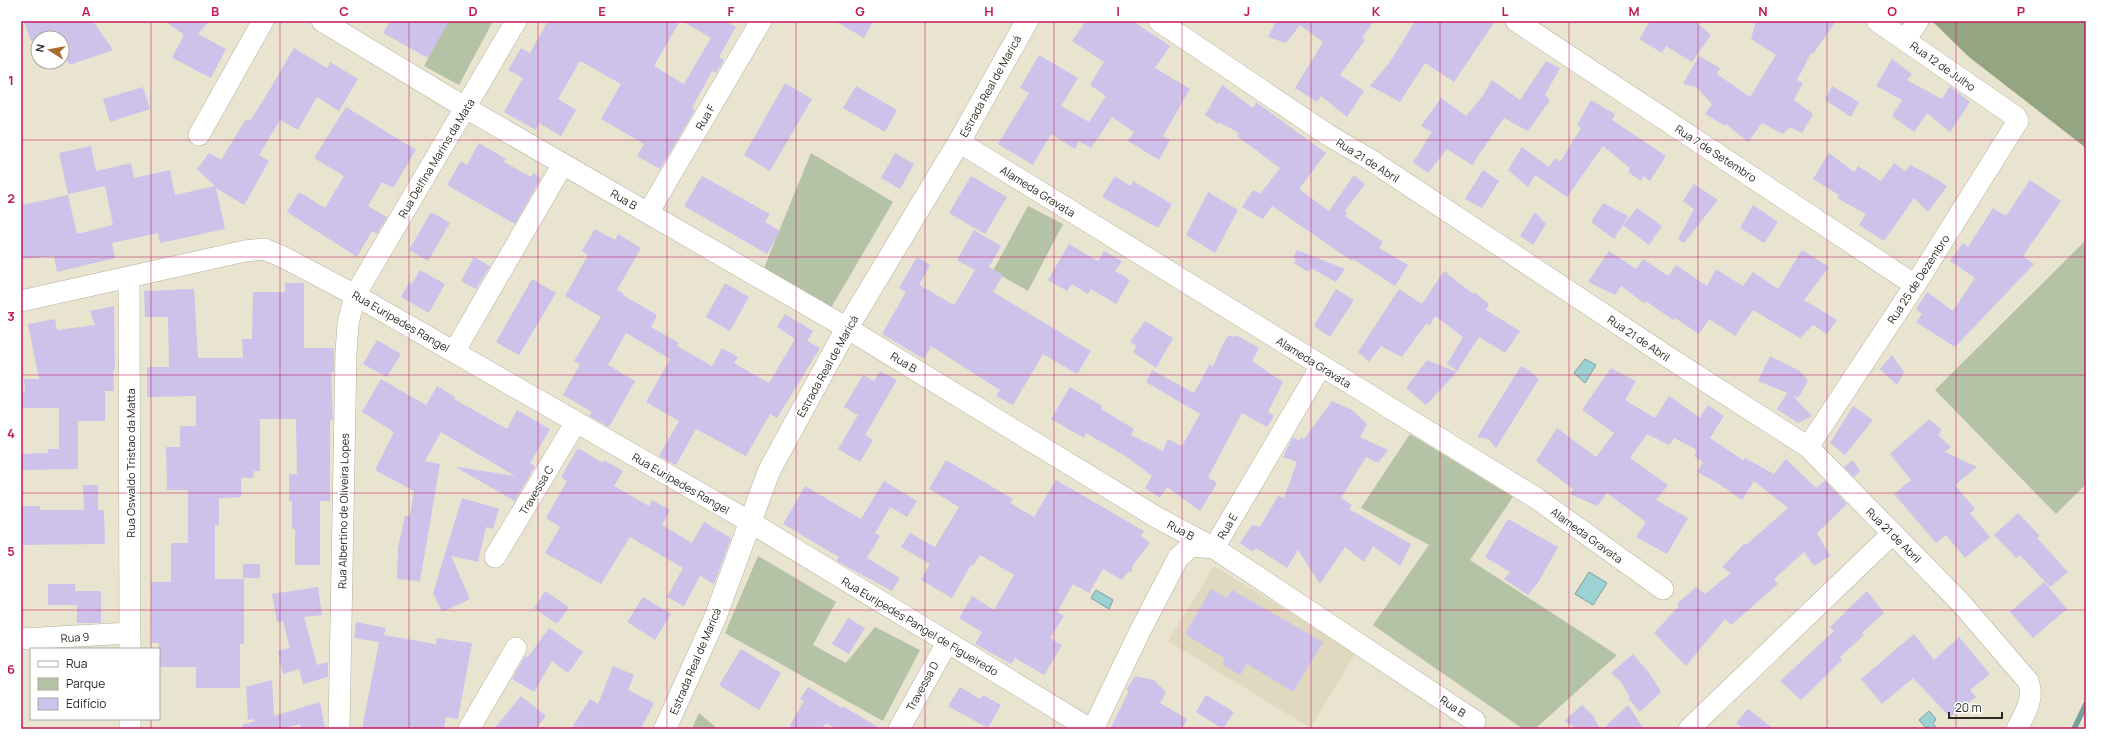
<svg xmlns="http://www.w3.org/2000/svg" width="2107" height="750" font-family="Manrope,sans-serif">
<rect width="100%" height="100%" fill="#e9e4d0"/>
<path fill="#e1d9bf" d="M1214 566 1356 653 1310 728 1168 641Z"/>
<path fill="#b4c2a5" d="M448 21H493L459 85 424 66Z
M811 153 893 202 831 308 764 268Z
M1028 206 1063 224 1028 291 993 271Z
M2086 240V484L2056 514 1935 390Z
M1410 434 1513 497 1470 560 1617 655 1535 729H1523L1373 625 1429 545 1361 508Z
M758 556 836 602 813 645 846 663 875 627 920 650 883 721 725 633Z
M699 713 718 729H692Z"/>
<path fill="#94a681" d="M1935 21H2086V148L1969 57 1934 23Z"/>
<path fill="#9cd2d4" stroke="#7a9f9f" d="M1585 359 1596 365 1585 383 1574 373Z
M1589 572 1607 583 1593 605 1575 594Z
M1096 590 1113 600 1109 609 1091 598Z
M1929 711 1936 719 1933 724 1938 729H1930L1928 726 1926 728 1919 720Z"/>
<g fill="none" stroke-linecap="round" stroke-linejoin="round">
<path stroke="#7a9f9f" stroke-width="5.5" d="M2074 729 2086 704"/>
</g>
<path fill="#ccc2ea" d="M24 21H93L113 50 69 65 62 44V38H60L58 32 31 41Z
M165 21H209L198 34 226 49 211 78 172 58 184 35Z
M390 21H449L428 58 383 33Z
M548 21H680L654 66 684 84 711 38 682 21H726L736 27 719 57 724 60 716 73 712 71 692 108 695 110 660 169 637 156 644 144 601 119 621 84 580 61 558 99 576 110 561 136 539 123 536 130 504 112 523 78 508 70 521 48 530 53Z
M835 21H873L864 38Z
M1086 21H1133L1170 46 1155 68 1190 89 1163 136 1170 140 1159 160 1128 141 1134 132 1112 117 1091 148 1079 141 1075 149 1051 134 1033 165 998 144 1029 93 1020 88 1039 55 1078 78 1061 106 1089 122 1106 96 1090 85 1104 62 1072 41Z
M1276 21H1374L1362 38 1365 40 1340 75 1364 91 1347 117 1321 96 1317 102 1295 88 1323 42 1300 25 1286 43 1268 37Z
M1415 21H1495L1454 82 1425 63 1400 102 1370 86 1390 62Z
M1650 21H1695L1711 35 1692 62 1666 46 1662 53 1639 39Z
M1756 21H1836L1813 54 1811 53 1797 80 1803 83 1794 100 1813 114 1802 133 1790 127 1783 134 1762 123 1748 142 1726 124 1725 126 1705 114 1712 104 1696 87 1683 84 1699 56 1720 68 1717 74 1750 97 1776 55 1751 39Z
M294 48 327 68 330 62 358 79 339 111 317 97 298 130 280 120 259 155 269 161 244 205 216 188 225 229 160 243 158 233 112 243 115 258 57 272 54 256 21 259V205L68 195 77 234 113 225 105 186 68 194 59 153 91 146 96 171 131 163 134 178 170 170 175 195 215 186 197 169 209 153 221 160 246 119 250 121 266 96Z
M1892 59 1912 74 1907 80 1942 99 1950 86 1970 102 1950 132 1927 113 1914 132 1892 116 1902 100 1876 86Z
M1546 61 1560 68 1545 95 1550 100 1528 131 1504 118 1472 165 1447 149 1428 173 1413 162 1432 132 1421 126 1441 98 1466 116 1482 97 1492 80 1520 100Z
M785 83 812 99 770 171 744 155Z
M1222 85 1253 108 1256 102 1326 153 1299 189 1329 211 1354 175 1365 184 1345 211 1347 212 1345 216 1383 242 1379 248 1408 265 1395 286 1353 259 1352 261 1272 206 1263 219 1242 207 1253 190 1260 194 1280 168 1237 136 1239 133 1219 122 1218 124 1205 115Z
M856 86 897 110 885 132 843 108Z
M1832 86 1859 102 1851 117 1825 100Z
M143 87 150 109 110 122 103 99Z
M1591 100 1615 114 1612 120 1666 156 1650 181 1643 176 1641 181 1628 172 1630 168 1603 146 1567 197 1535 175 1528 187 1508 170 1522 147 1549 167 1555 158 1560 162 1581 128 1577 125Z
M346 107 416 150 393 188 382 182 368 206 387 217 377 234 372 231 357 257 287 212 299 192 325 208 344 176 314 158Z
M479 143 506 159 504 162 531 177 533 173 541 178 515 224 447 185 461 161 467 165Z
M895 153 914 164 900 189 881 178Z
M1829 153 1854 172 1858 166 1881 181 1894 163 1906 171 1910 165 1933 177 1947 186 1928 212 1914 198 1884 241 1859 225 1866 214 1837 198 1839 195 1813 179Z
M1483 170 1499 181 1482 208 1465 199Z
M702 176 770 214 765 222 780 231 767 254 684 206Z
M971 176 1007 197 985 234 949 213Z
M1115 176 1130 186 1133 181 1172 204 1158 228 1102 197Z
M2030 180 2061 201 2023 256 2034 264 1955 347 1916 322 1922 314 1916 309 1927 292 1953 311 1975 278 1950 261 1963 243 1968 247 1993 208 2006 216Z
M1694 184 1718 200 1684 243 1678 239 1694 209 1683 201Z
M1208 192 1238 210 1215 253 1186 235Z
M1603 203 1628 216 1614 239 1591 222Z
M1753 205 1778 222 1764 243 1740 228Z
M1637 208 1662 226 1649 245 1623 225Z
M431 212 450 223 428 261 409 250Z
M1535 212 1546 224 1533 245 1520 236Z
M595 229 615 240 618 234 641 248 617 290 624 294 623 295 657 315 651 327 679 343 677 346 712 366 722 348 738 357 734 363 769 383 795 339 777 327 785 314 813 331 807 341 820 348 777 418 770 414 746 456 696 429 676 465 659 456 679 421 646 402 670 359 626 333 608 365 635 381 609 427 589 416 592 412 563 395 580 364 574 361 601 317 565 296 588 255 582 251Z
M974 230 1001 246 989 267 1003 275 993 292 1091 351 1077 374 1043 354 1013 405 996 396 1000 390 931 346 924 359 882 334 906 292 899 288 917 257 930 265 919 285 954 305 975 270 957 260Z
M1069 244 1098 261 1104 251 1122 261 1115 271 1130 280 1116 304 1091 289 1088 294 1072 284 1067 291 1048 280Z
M1297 250 1345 269 1336 282 1311 268 1308 272 1294 263 1296 259 1293 258Z
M1802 250 1829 267 1804 300 1837 320 1827 334 1813 325 1800 338 1753 310 1735 336 1709 319 1699 334 1675 318 1673 320 1646 301 1644 303 1621 286 1615 295 1588 282 1609 251 1636 269 1643 259 1668 276 1676 265 1707 286 1716 269 1743 286 1753 272 1778 289Z
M474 257 490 266 476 289 461 281Z
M420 270 445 284 429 313 401 297 409 282 412 284Z
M1444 271 1473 294 1474 292 1489 304 1486 310 1520 331 1505 353 1479 337 1457 371 1447 364 1463 337 1435 316 1430 325 1426 324 1402 357 1381 346 1369 362 1358 352 1399 289 1422 304Z
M532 279 556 293 519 355 496 342Z
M285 283H304V348H334V372H331L333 420H330V501H320V565H295V529H292V501H289V474H297L296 419H260V471H254L253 478H241V497L219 498V525H215V579H244V644H240V688H196V667H159V643H152L151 582H171V543H188V490H167L166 447H180V426H196V396L147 397V367H169L168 317H145L144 291 194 289 198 358H243L242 339H252L253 292H285Z
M725 283 749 297 730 331 706 317Z
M1336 289 1354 300 1330 337 1314 326Z
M114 306 115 370H113L114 391H105V421H78V469L21 470V454L48 453V449H59V408H21V393H25L24 379H39L28 324 55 319 57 330 95 325 90 311Z
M1145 321 1173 338 1156 368 1133 352 1137 346 1130 342Z
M1229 335 1234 337 1236 335 1259 348 1252 361 1283 382 1268 412 1274 416 1267 427 1242 413 1208 477 1217 483 1200 511 1167 487 1160 498 1145 488 1152 476 1127 457 1086 433 1084 438 1051 419 1070 387 1102 406 1101 409 1134 429 1131 435 1163 451 1168 439 1182 446 1200 414 1146 382 1152 370 1194 393 1210 364 1213 367 1222 345Z
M377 340 401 354 387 377 363 364Z
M1892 355 1904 372 1897 385 1880 369Z
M1770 356 1800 371 1808 381 1798 398 1793 396 1812 416 1798 423 1777 409 1787 393 1758 381Z
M1427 360 1457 372 1426 405 1406 388Z
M1521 366 1530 371 1539 379 1496 448 1488 439 1477 437Z
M1611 368 1636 381 1625 400 1655 418 1669 396 1700 418 1708 405 1724 416 1710 438 1743 460 1745 458 1774 474 1786 459 1816 488 1825 481 1847 504 1817 533 1830 556 1814 566 1804 552 1774 579 1778 584 1731 625 1725 619 1686 666 1654 633 1679 606 1677 604 1696 587 1705 594 1731 573 1722 567 1744 544 1746 545 1788 508 1754 481 1742 500 1719 484 1697 472 1703 462 1694 456 1697 450 1674 438 1669 445 1647 434 1630 458 1668 485 1656 500 1688 518 1667 554 1636 537 1646 522 1607 493 1597 506 1570 494 1573 489 1536 461 1557 428 1596 457 1614 433 1582 410Z
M880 371 897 380 865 435 873 440 860 462 838 449 858 415 844 407 863 375 874 381Z
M381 379 426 405 437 386 455 397 454 399 507 429 517 410 550 429 530 463 535 466 515 501 457 468 458 467 515 476 441 432 425 461 440 464 420 581 397 579 398 548 405 516H410L414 491 375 470 394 432 362 412Z
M1332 401 1352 410 1367 424 1360 437 1388 450 1378 463 1366 457 1341 498 1352 505 1349 509 1411 544 1400 566 1373 546 1364 562 1345 547 1320 584 1298 550 1287 568 1256 548 1253 552 1240 543 1252 525 1260 527 1278 496 1284 498 1297 462 1283 457 1293 437 1299 441 1301 437 1304 439Z
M1853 406 1873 420 1845 455 1830 443Z
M1929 419 1942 430 1938 435 1951 447 1945 452 1977 467 1955 485 1975 509 1970 513 1990 537 1965 558 1946 535 1936 543 1894 494 1911 480 1890 454Z
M578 448 603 463 604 460 623 471 614 486 649 506 652 500 670 510 662 525 692 543 704 522 731 538 714 584 700 576 684 606 667 597 683 568 630 537 601 584 545 553 560 527 546 518 567 481 561 477Z
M946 460 1013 499 1010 503 1034 517 1056 480 1144 531 1141 536 1150 543 1133 565 1131 573 1129 571 1122 580 1103 569 1089 593 1073 584 1057 612 1064 616 1050 638 1062 645 1044 675 1015 658 1011 664 975 644 982 632 959 618 972 596 994 610 1014 575 980 555 973 566 971 565 952 598 921 580 930 564 901 547 910 533 935 547 959 507 929 489Z
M1853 460 1860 471 1854 477 1844 467Z
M884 481 917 501 907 517 890 507 875 533 880 536 867 558 900 578 892 591 837 561 839 557 783 524 805 486 861 519Z
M83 485H98V510H104L105 544 21 545V506H40V510H84Z
M462 498 499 509 493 529 486 527 478 562 451 556 470 599 442 612 433 593Z
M2018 513 2040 536 2037 538 2068 572 2050 587 2020 555 2016 558 1994 535Z
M1508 519 1558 547 1539 581 1528 595 1504 579 1510 572 1485 557Z
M243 564H260V578H243Z
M2044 582 2067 609 2033 638 2010 612Z
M48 584H75V591H101V623H77V605H48Z
M318 587 322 615 304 617 317 665 328 662V677L303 684 299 669 283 674 278 651 290 648 283 621 277 622 272 594Z
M1211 589 1227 598 1232 590 1323 642 1293 692 1247 664 1240 675 1223 665 1224 658 1185 634Z
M545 591 569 607 557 624 534 608Z
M1867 591 1884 613 1862 633 1864 635 1840 657 1842 660 1801 700 1780 681 1834 631 1830 627Z
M643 597 671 614 655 640 627 622Z
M848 618 865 628 849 654 832 644Z
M356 622 386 628 384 635 436 644 437 638 472 643 458 719 446 717 444 729H362L379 642 354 638Z
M549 628 583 652 568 673 552 661 534 692 512 679 525 656 528 657Z
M1914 634 1934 660 1959 637 1990 674 1970 690 1976 697 1950 717 1913 678 1882 704 1861 679Z
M741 649 781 673 759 710 719 685Z
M1633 654 1650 674 1661 692 1640 712 1628 698 1630 697 1621 682 1611 673Z
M613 666 634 675 628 690 654 703 641 729H571L590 699 598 704Z
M1135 676 1154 680 1166 692 1160 703 1187 719 1182 729H1110L1129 691 1126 690Z
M272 680 274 716 320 702 325 729H301L300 724 282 729H242V725L255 721 254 719 248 720 246 687Z
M808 687 842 708 843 706 881 729H836L826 723 822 729H788L804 701 800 699Z
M960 687 980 699 983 695 1001 705 988 728 948 706Z
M1206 695 1234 712 1223 729 1196 712Z
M521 696 546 716 536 729H494Z
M1582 705 1593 716 1600 729H1578L1564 721Z
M1628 705 1644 729H1603Z
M1748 709 1774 729H1744L1736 723Z"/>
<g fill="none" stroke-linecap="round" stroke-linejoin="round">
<defs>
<path id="minor" d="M322 21 466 108 847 328 1156 517 1214 548 1475 721
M1159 21 1328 135 1369 159 1668 357 1808 447 1960 602 2028 681C2035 698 2025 713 2017 729
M1516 21 1915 285
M1906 39 1918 21
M199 135 263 21
M959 142 1536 498 1663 589
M648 213 761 21
M129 278 130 649
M21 301 245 251 264 249 283 257 355 295 750 522 1090 729
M454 352 563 164
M1808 447 1915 285 2018 121 2016 117 1877 21
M495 557 576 422
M21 639 130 633
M130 719V729
M339 729 346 353 348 324 355 295 516 21
M469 729 516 648
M899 729 947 643
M1093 729 1140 631 1178 558 1191 546 1214 548 1321 366
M1689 729 1892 534"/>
<path id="secondary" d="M665 729 715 618 769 471 847 328 959 142 1027 21"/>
</defs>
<use href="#minor" stroke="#b5b09c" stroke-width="22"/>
<use href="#secondary" stroke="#b5b09c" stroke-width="23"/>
<use href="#minor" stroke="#fff" stroke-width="21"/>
<use href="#secondary" stroke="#fff" stroke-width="22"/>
</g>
<path fill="none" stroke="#c2185b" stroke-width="1" stroke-opacity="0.55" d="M151 21V649M280 21V729M409 21V729M538 21V729M667 21V729M796 21V729M925 21V729M1054 21V729M1182 21V729M1311 21V729M1440 21V729M1569 21V729M1698 21V729M1827 21V729M1956 21V729M21 140H2086M21 257H2086M21 375H2086M21 493H2086M21 610H2086M151 719V729"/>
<g text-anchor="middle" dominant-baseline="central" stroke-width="3.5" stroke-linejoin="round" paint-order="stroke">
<g font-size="11" fill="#2b2922" stroke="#fff">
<text transform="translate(1943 66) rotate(35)">Rua 12 de Julho</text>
<text transform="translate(990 86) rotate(-61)">Estrada Real de Maricá</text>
<text transform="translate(705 117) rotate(-60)">Rua F</text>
<text transform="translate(1716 153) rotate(33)">Rua 7 de Setembro</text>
<text transform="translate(436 158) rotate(-59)">Rua Delfina Marins da Mata</text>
<text transform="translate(1368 160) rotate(32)">Rua 21 de Abril</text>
<text transform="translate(1038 191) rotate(32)">Alameda Gravata</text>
<text transform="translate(624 199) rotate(30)">Rua B</text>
<text transform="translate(1918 279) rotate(-57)">Rua 25 de Dezembro</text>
<text transform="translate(401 321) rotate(30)">Rua Euripedes Rangel</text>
<text transform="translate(1639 338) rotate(34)">Rua 21 de Abril</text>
<text transform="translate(904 362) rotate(31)">Rua B</text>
<text transform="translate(1314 362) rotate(32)">Alameda Gravata</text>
<text transform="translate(827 366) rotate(-61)">Estrada Real de Maricá</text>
<text transform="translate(130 463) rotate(-90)">Rua Oswaldo Tristao da Matta</text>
<text transform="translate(681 483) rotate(30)">Rua Euripedes Rangel</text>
<text transform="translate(536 490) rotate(-59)">Travessa C</text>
<text transform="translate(343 511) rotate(-89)">Rua Albertino de Oliveira Lopes</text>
<text transform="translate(1227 526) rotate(-59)">Rua E</text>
<text transform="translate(1181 530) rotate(28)">Rua B</text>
<text transform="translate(1587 535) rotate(36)">Alameda Gravata</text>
<text transform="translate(1894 535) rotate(45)">Rua 21 de Abril</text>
<text transform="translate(920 626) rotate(31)">Rua Euripedes Pangel de Figueiredo</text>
<text transform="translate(75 637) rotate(-4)">Rua 9</text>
<text transform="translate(695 661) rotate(-67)">Estrada Real de Maricá</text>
<text transform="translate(922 686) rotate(-61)">Travessa D</text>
<text transform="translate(1453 706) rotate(34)">Rua B</text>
</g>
</g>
<rect width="2107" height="750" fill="none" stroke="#ffffff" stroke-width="44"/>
<rect x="30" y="648" width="130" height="72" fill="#ffffff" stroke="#aaa9a7"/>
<rect x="38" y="661" width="20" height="6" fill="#ffffff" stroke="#aaa9a7"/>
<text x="66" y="668" font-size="12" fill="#2b2922">Rua</text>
<rect x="38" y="678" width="20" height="12" fill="#b4c2a5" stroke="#aaa9a7"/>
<text x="66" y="688" font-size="12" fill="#2b2922">Parque</text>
<rect x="38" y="698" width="20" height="12" fill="#ccc2ea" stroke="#aaa9a7"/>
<text x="66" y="708" font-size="12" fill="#2b2922">Edifício</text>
<g transform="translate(50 50) rotate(281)"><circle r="19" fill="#ffffff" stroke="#aaa9a7"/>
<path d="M0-3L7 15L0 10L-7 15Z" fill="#a76c2d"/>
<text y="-6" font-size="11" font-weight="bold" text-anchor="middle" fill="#2b2922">N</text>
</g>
<path d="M1949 712v6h53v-6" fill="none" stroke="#2b2922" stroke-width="2"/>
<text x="1955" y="712" font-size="12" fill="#2b2922" stroke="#ffffff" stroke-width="3" paint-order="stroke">20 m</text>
<rect x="22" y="22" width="2063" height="706" fill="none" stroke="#c2185b" stroke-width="1.5"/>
<g font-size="13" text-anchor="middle" font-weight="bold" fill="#c2185b">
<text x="86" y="16">A</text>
<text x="215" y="16">B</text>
<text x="344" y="16">C</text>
<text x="473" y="16">D</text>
<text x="602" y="16">E</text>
<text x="731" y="16">F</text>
<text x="860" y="16">G</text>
<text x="989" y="16">H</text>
<text x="1118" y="16">I</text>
<text x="1247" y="16">J</text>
<text x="1376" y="16">K</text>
<text x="1505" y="16">L</text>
<text x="1634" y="16">M</text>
<text x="1763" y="16">N</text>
<text x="1892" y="16">O</text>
<text x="2021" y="16">P</text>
<text x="11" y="85">1</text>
<text x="11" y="203">2</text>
<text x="11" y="321">3</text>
<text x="11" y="438">4</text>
<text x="11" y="556">5</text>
<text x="11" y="674">6</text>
</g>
</svg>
